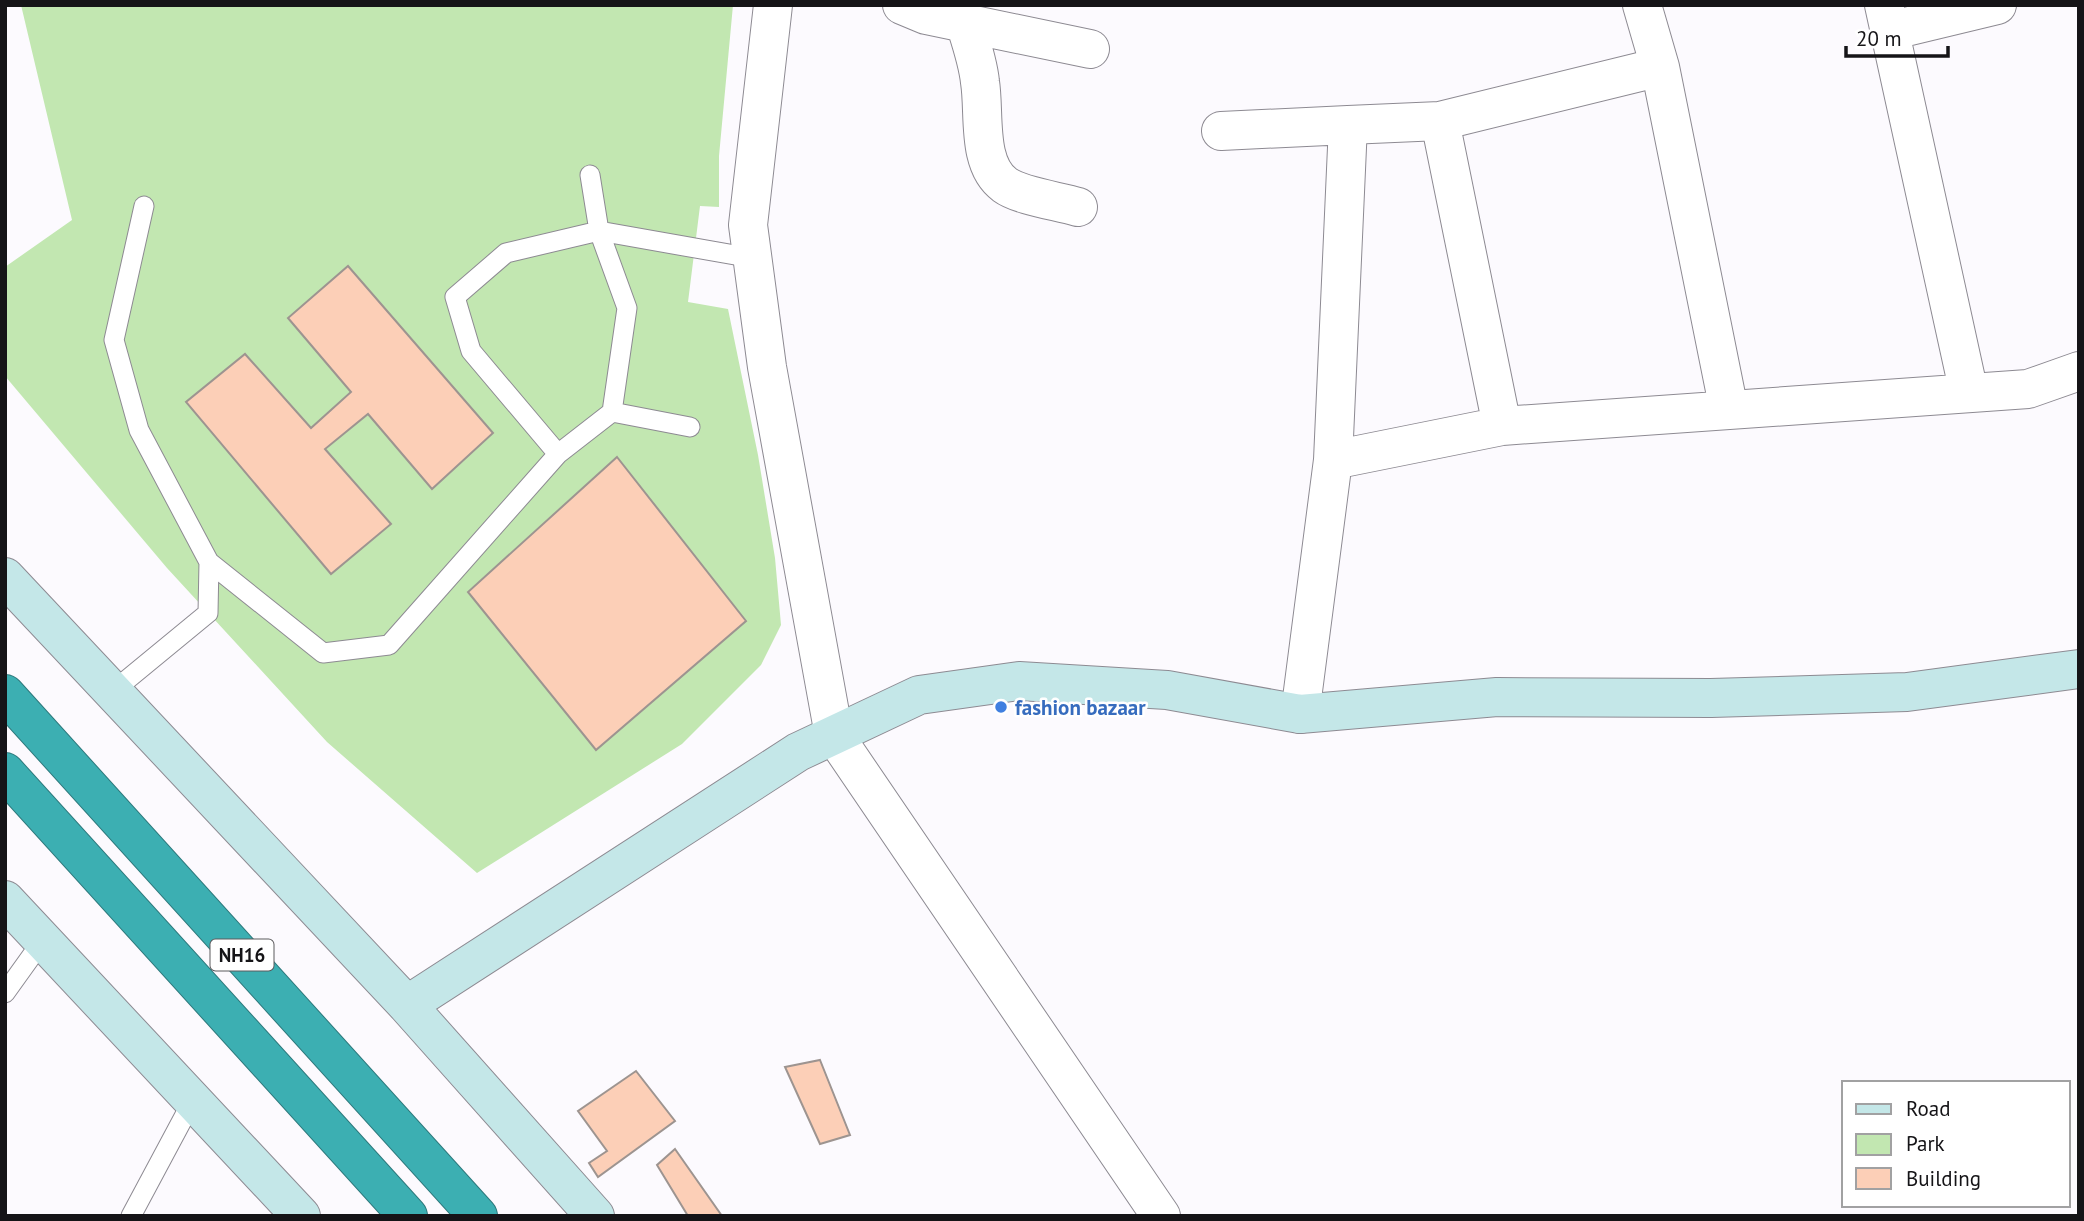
<svg xmlns="http://www.w3.org/2000/svg" width="2084" height="1221" font-family="'PT Sans',sans-serif">
<rect width="100%" height="100%" fill="#fcfafe"/>
<path fill="#c2e7b1" d="M21 5H733L719 156V207L700 206 688 302 728 309 758 455 775 558 781 625 761 665 682 744 477 873 327 742 167 568 5 376V267L72 220Z"/>
<path fill="#fccfb7" stroke="#9d9490" stroke-width="2" d="M348 266 493 433 432 489 368 414 325 449 391 524 331 574 186 402 245 354 311 428 351 392 288 318Z
M617 457 746 621 596 750 468 592Z
M820 1060 850 1135 820 1144 785 1067Z
M636 1071 675 1121 598 1177 589 1163 607 1151 578 1111Z
M675 1149 722 1216H688L657 1165Z"/>
<g fill="none" stroke-linecap="round" stroke-linejoin="round">
<defs>
<path id="lane" d="M590 175 599 231 752 258
M558 454 471 351 455 297 506 253 599 231 627 308 612 412
M209 562 323 653 389 645 558 454 612 412 690 427
M112 692 208 613 209 562 139 430 114 340 144 206
M5 993 43 940
M131 1216 193 1100"/>
<path id="street" d="M773 5 748 225 767 367 834 735 1161 1216
M902 5 926 15 1090 49
M1642 5 1660 67
M1884 5 1969 393
M965 23C971 42 978 62 980 82 985 113 976 164 1005 185 1020 196 1058 201 1078 207
M1889 31 1997 5
M1440 121 1660 67 1729 410
M1221 131 1348 125
M1333 460 1502 426 2028 389 2079 371
M1300 714 1333 460 1348 125 1440 121 1502 426"/>
<path id="secondary" d="M5 577 407 1005 595 1216
M5 900 301 1216
M407 1005 798 752 919 695 1019 681 1167 690 1300 714 1497 697 1711 698 1907 692 2079 669"/>
<path id="highway" d="M5 694 478 1216
M5 772 408 1216"/>
</defs>
<use href="#lane" stroke="#8d8a92" stroke-width="21"/>
<use href="#street" stroke="#8d8a92" stroke-width="40"/>
<use href="#secondary" stroke="#8d8a92" stroke-width="40"/>
<use href="#highway" stroke="#2e797c" stroke-width="40"/>
<use href="#lane" stroke="#fff" stroke-width="19"/>
<use href="#street" stroke="#fff" stroke-width="38"/>
<use href="#secondary" stroke="#c4e7e8" stroke-width="38"/>
<use href="#highway" stroke="#3cafb2" stroke-width="38"/>
</g>
<circle fill="#3f7fe0" stroke="#fff" stroke-width="2.5" cx="1001" cy="707" r="7"/>
<g text-anchor="middle" dominant-baseline="central" stroke-width="5" stroke-linejoin="round" paint-order="stroke">
<rect fill="#fff" stroke="#5b5a5d" stroke-width="2" x="210.5" y="939.5" width="63" height="31" rx="5"/>
<g font-size="19" font-weight="bold" fill="#151417">
<text x="242" y="955">NH16</text>
</g>
<g font-size="21" font-weight="bold" fill="#366cbe" stroke="#fff" text-anchor="start">
<text x="1015" y="707">fashion bazaar</text>
</g>
</g>
<rect width="2084" height="1221" fill="none" stroke="#151417" stroke-width="14"/>
<rect x="1842" y="1081" width="228" height="126" fill="#ffffff" stroke="#a1a1a2" stroke-width="2"/>
<rect x="1856" y="1104" width="35" height="10" fill="#c4e7e8" stroke="#a1a1a2" stroke-width="2"/>
<text x="1906" y="1116" font-size="21" fill="#151417">Road</text>
<rect x="1856" y="1134" width="35" height="21" fill="#c2e7b1" stroke="#a1a1a2" stroke-width="2"/>
<text x="1906" y="1151" font-size="21" fill="#151417">Park</text>
<rect x="1856" y="1168" width="35" height="21" fill="#fccfb7" stroke="#a1a1a2" stroke-width="2"/>
<text x="1906" y="1186" font-size="21" fill="#151417">Building</text>
<path d="M1846 46v10h102v-10" fill="none" stroke="#151417" stroke-width="3.5"/>
<text x="1856" y="46" font-size="21" fill="#151417" stroke="#ffffff" stroke-width="5" paint-order="stroke">20 m</text>
</svg>
